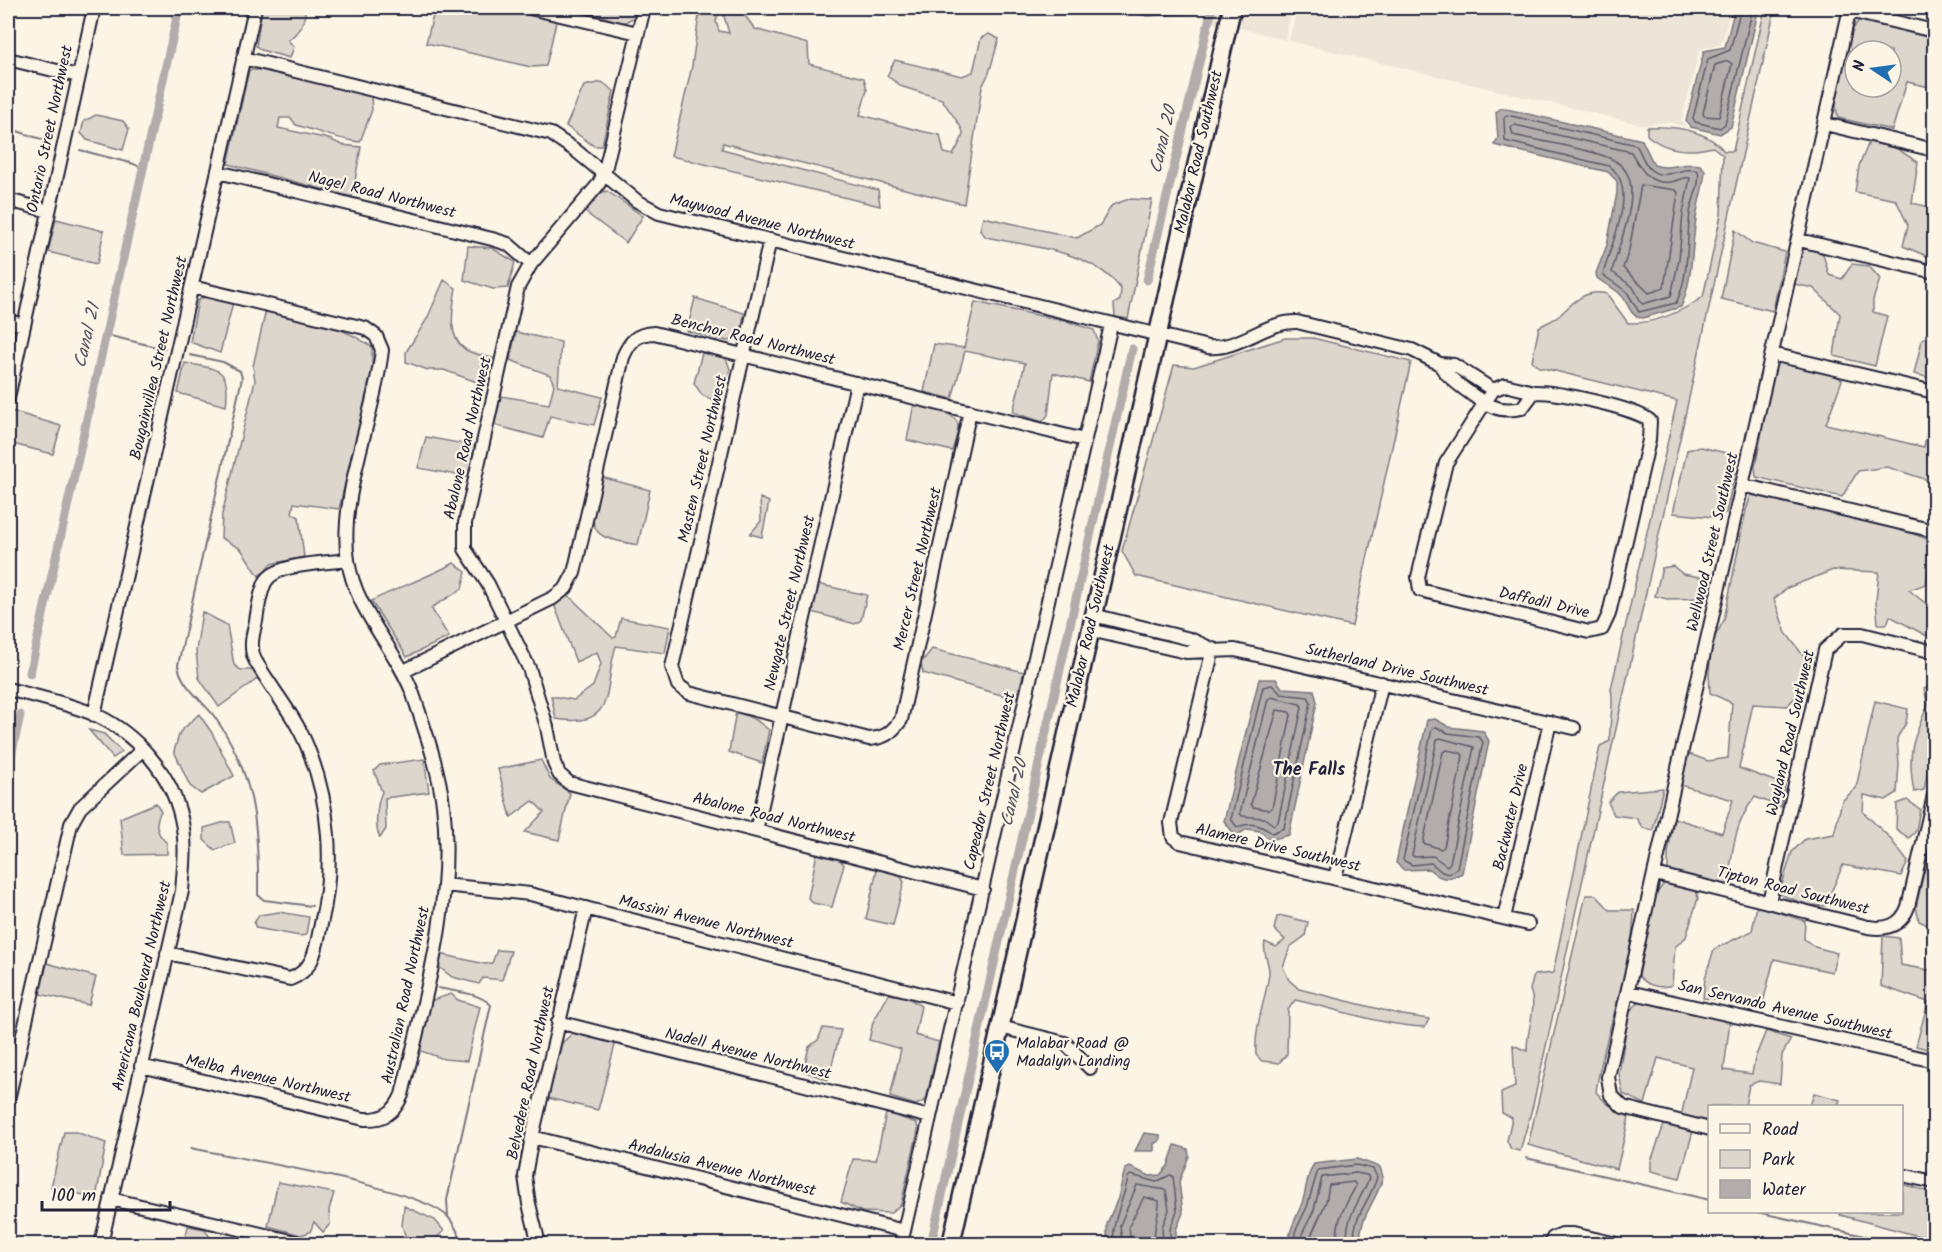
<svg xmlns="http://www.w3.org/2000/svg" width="1942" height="1252" font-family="Kalam,sans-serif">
<rect width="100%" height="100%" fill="#fcf5e5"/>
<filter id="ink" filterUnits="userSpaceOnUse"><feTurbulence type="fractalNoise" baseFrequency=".0167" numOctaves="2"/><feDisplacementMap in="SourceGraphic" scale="12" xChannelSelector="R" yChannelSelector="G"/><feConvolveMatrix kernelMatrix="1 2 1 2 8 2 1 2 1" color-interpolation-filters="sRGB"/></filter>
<g filter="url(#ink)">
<path fill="#ece5d8" d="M1208 8H1227L1223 25 1205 21Z
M1241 8H1292L1285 40 1237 27Z
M1297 8H1731L1721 44 1700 49 1682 120 1686 127 1668 122 1643 125 1289 41Z"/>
<path fill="#dcd6cc" stroke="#7f7c84" stroke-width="1.5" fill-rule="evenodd" d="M262 8H305C306 20 299 33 288 40L294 47 290 58 261 50 256 46Z
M435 8C470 8 528 1 556 22L546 66 531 67 426 43Z
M592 8H636L633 18 623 23 591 13Z
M700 8H719L716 22 719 31 729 33 723 13H743L755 29 808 44 809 64 864 78 867 90 860 115C887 121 913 130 940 135L944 153 953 155C956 149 963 139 963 133 964 128 945 106 942 99L903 87 887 76 895 60 962 76 973 72 981 38 989 34 999 39 989 73 982 87 964 204 723 143 722 149 878 190 880 206 671 156 692 66Z
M1113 8H1195L1194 13 1148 16Z
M1765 8H1775L1533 1105 1520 1151 1511 1149 1507 1141 1512 1118 1502 1113 1501 1093 1515 1087 1513 1045 1527 1051C1526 1031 1538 1008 1530 990L1534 975 1553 973 1600 746 1610 741C1608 723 1615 707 1611 689L1677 401 1539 367 1532 361 1539 327C1546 323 1555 320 1561 314 1575 300 1587 289 1607 294L1628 323C1655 324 1681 312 1703 297L1721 215 1723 155 1713 147C1689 153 1666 151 1647 135V127C1674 126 1706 129 1724 151H1733Z
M1860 19 1934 39V88L1907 82 1892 130 1838 118C1831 93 1843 39 1860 19ZM1855 51H1891V87H1855Z
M249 70H261L371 96 372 110 360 142C339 140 317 131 296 125L291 118H280L278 128 329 139 342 145 361 147 352 197 228 164Z
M602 82 614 91 602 146H594L566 126 584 86Z
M96 115 123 121 129 129 123 150 87 140 81 133 84 121Z
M1869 142 1896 148 1918 162 1912 203 1934 208V259L1903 246 1908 225 1896 200 1855 192 1859 166Z
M607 191 643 216 626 243 585 212 596 194Z
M1129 199 1152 200 1128 319 1115 317 1114 304 1120 300 1121 289C1092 250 1031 247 986 237L980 230 983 217 1077 238 1100 225 1112 205Z
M56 219 104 231 97 264 48 252Z
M1735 230 1752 243 1785 252 1773 311 1721 299Z
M468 246 492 248 515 262 508 288 493 289 464 280Z
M1810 246 1823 254 1829 275 1842 279 1852 264 1869 266 1880 279 1873 300V312L1887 316 1875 366 1834 356 1840 314 1813 288 1793 284 1801 250Z
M444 280 456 288C453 307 446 337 466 350 473 354 485 356 493 358L485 385 444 370H428L406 362V352L427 319Z
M206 296 225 299 233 303 220 353 190 342 198 300Z
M695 298 744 313 742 330 735 340 727 341 687 331Z
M975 302 1069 322 1094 330 1098 341 1089 382 1053 373 1048 415 1042 422 1013 412 1025 363 965 351 952 399 924 392 934 344 964 348Z
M266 310C303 319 340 324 372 347V370L339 509 294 503 292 513 299 517 304 557 271 564 259 576 241 549 221 538 222 514 255 381 253 366Z
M1934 329V379L1914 374 1922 340Z
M516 332 561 342 558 386 602 397 594 425 550 416 543 438 494 425 501 396 549 404 554 385 550 375 510 360Z
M1285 338H1313L1411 362 1352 626 1136 576 1122 551 1174 365 1194 367Z
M702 353 726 358 730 369 719 403 702 395 694 383Z
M1782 360 1831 371 1842 380 1826 424 1924 447 1932 401H1934V482L1887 467 1858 471 1842 497 1756 477 1755 467 1774 369Z
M185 363C219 370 231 367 226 406L178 393Z
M914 404C926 407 959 411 958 427 958 435 954 444 952 451L907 440Z
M11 411 61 426 53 454 8 443Z
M426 437 475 446 468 477 418 468Z
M1701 447 1739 456 1726 513 1713 517 1673 513 1687 450Z
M601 477 650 490 638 545C627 543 615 541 605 537 583 528 596 493 601 477Z
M1751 495 1894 527 1933 541 1926 584 1909 590 1934 610V637L1925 635 1890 616 1887 624H1878L1876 601 1879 572 1833 570 1787 588 1774 599 1786 633 1809 663 1801 691 1787 706 1753 704 1739 768 1785 785 1781 807 1755 797C1734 823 1732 853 1728 885L1668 871V853L1674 818 1722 833 1733 800 1680 785 1687 753 1708 761 1728 758 1732 703 1710 693 1709 672 1712 642 1724 620 1746 510Z
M760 498 769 502 762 537 750 534 761 521Z
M454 563 466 572 462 589 431 608 449 637 407 657 371 601C399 587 426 578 454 563Z
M1673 566 1683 574 1711 579 1707 598 1667 599 1655 596 1662 568Z
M817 584 867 595 861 620 855 624 812 612Z
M568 595 613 638 616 637 621 618 670 627 665 653 616 646C603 685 619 730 556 719L551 696 574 700 593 686 601 664 597 652 576 662 554 604Z
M202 612 227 625 234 665 241 670H257L260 677 219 707 199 678 196 651Z
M932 649 1024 672 1016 699 923 673 921 663Z
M1934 684V740L1924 790 1914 792C1907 754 1912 740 1928 705L1924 689Z
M1875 701 1908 709 1906 723 1897 738 1899 764 1897 793 1886 800 1864 795 1863 812 1889 837 1908 862 1901 876 1843 865 1825 906 1807 905 1779 894 1792 852 1805 839 1834 834 1842 801 1856 788Z
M736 711 756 720 769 730 762 763 729 752Z
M199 714 212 733 234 776 201 794 190 786 174 751 180 732Z
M89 730 104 734 122 752 113 758Z
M424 759 429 792 385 798 386 829 380 838C374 828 377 802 382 792L374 771 380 765Z
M541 760 550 779 570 793 559 840 525 832 544 812 533 801 511 817 498 769Z
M1663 788 1653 830 1643 828 1636 818 1614 815 1608 802 1618 792Z
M1907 800 1920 809 1916 831 1909 838 1896 829 1897 804Z
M156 803 161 811C154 824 156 833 167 843V854L124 855 120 818Z
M225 822H230L235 843 215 850 204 840V828Z
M1934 829V928L1919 921 1916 907Z
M817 853 839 858 844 865 832 907 813 903 808 898Z
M877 869 899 874 904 882 893 925 866 919Z
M1665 882 1696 890 1698 898 1686 937 1675 947 1672 985C1660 989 1647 986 1639 976L1654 897Z
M1586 895H1596L1610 910H1634C1633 971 1604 1031 1596 1092L1606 1103 1629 1117 1617 1169 1528 1145Z
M1757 905 1805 921 1804 939 1815 947 1837 953 1832 972 1774 959 1763 1003 1703 998 1705 978 1714 949 1752 931Z
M279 912 309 917 306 935 300 936 256 928 254 923 259 915Z
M1283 916 1308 922 1305 936 1290 947 1283 967 1289 980 1299 989 1403 1015 1429 1019 1425 1027C1384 1026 1337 1009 1295 1000L1288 1010 1287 1054 1279 1063 1262 1061 1256 1055C1254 1027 1265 1002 1269 974 1270 963 1262 954 1265 942L1276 947 1285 940 1274 929 1277 917Z
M1883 936 1899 938 1901 965 1934 971V1051L1916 1046 1928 1002 1881 986Z
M497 950 511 951 502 980 483 978 479 984 452 977 439 967 440 954 485 964 492 963Z
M47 963 96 977 89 1005 40 994Z
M451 994 458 1000 480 1007 467 1061 444 1059 421 1051 419 1040 430 1001Z
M889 994 907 997 921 1006 915 1035 939 1042 926 1100 916 1105 890 1097 901 1049 869 1040 873 1022Z
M1641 1000 1730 1020 1724 1070 1752 1074 1755 1058 1766 1031 1791 1039 1782 1055 1780 1084 1759 1081 1749 1085 1745 1106H1710L1709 1123 1681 1117 1692 1067 1658 1058 1645 1104 1623 1094 1619 1074 1629 1012Z
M823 1028 841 1030 828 1080 803 1071 809 1047 818 1040Z
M574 1032 616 1041 598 1110 548 1098 562 1043Z
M1814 1093 1840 1100 1838 1106H1810Z
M886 1113 917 1123 918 1131 901 1204 891 1213 862 1212 841 1202 853 1159 876 1160Z
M1664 1125 1693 1131 1680 1178 1651 1171V1161Z
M64 1132H76L106 1143 96 1198 51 1187Z
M278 1182 334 1193 329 1210 330 1224 323 1232 314 1222 310 1232 301 1235 268 1226Z
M1902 1184 1934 1193V1240L1840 1215 1841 1212H1902Z
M404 1206 435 1220 444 1231 429 1244H401L406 1238 402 1226Z
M188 1226 205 1229 211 1239 210 1244H184Z"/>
<path fill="#b2adab" stroke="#78757e" stroke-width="1.5" d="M1735 8H1759L1731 127 1720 134 1691 127 1686 121 1704 51 1725 47Z
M1502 108 1642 140 1654 165C1671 171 1683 161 1700 165L1705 170C1704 185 1699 198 1697 213 1691 244 1694 277 1681 307L1643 318C1628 316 1630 304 1621 295 1615 288 1604 284 1597 278L1596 273 1607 245 1617 193V181L1608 172 1494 145 1498 138 1496 112Z
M1259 679H1276L1282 688 1314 690 1317 702 1289 835 1270 840 1260 831 1247 829 1236 836 1224 821Z
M1435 719 1449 727 1483 731 1489 741 1462 873C1447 881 1441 880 1429 869L1404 870 1396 863 1427 720Z
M1144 1133 1160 1135V1140L1154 1144V1151H1135Z
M1175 1145 1188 1149 1189 1156 1179 1182 1183 1213 1176 1230V1244H1114L1107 1242V1224L1118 1198 1125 1169 1130 1167 1150 1176 1160 1175 1168 1166Z
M1357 1159 1380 1167 1383 1177C1377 1201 1357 1219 1361 1244H1288C1289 1227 1298 1216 1303 1200 1307 1187 1306 1176 1314 1164Z"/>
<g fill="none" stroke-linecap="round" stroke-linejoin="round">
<path stroke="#5c5a68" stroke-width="1.5" d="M1741 8 1730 50 1708 59 1693 118 1695 122 1720 128 1725 124 1753 8
M1728 61 1732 64 1719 117 1704 116 1703 113 1715 65Z
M1507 115 1636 145C1641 152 1644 165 1651 170 1666 182 1682 165 1698 171 1701 184 1692 199 1690 213 1686 242 1690 275 1676 303L1639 312 1627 292 1603 275C1609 246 1641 188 1609 166L1505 141 1504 118Z
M1515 125 1631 152C1641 168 1647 185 1671 182 1678 181 1683 176 1690 178L1683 213 1679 259 1671 296 1642 304 1633 287 1612 272C1618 246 1631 219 1631 192 1631 179 1627 168 1615 161 1601 151 1534 140 1513 135L1511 127Z
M1641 185 1676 190 1678 193 1664 288 1649 293 1623 268 1629 250Z
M1272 685 1281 694 1308 697 1311 702 1284 828 1272 833C1259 824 1252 822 1237 827L1231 819 1263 687Z
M1271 697 1300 704 1302 707 1278 822 1274 825 1264 818 1242 816 1240 813 1268 699Z
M1277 710 1289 712 1291 715 1272 808 1269 810 1253 807 1251 804Z
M1436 727 1448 733 1479 737 1483 742 1457 868 1448 874 1442 872 1431 863 1412 865 1403 860 1432 729Z
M1440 738 1474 747 1450 863 1447 866 1433 856 1414 857 1412 855 1437 740Z
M1447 750 1461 753 1463 756 1444 847 1441 849 1423 843 1443 752Z
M1114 1244C1111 1220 1124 1201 1128 1177L1131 1175 1156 1182 1170 1175 1173 1176 1177 1211 1170 1229V1244
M1122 1244 1120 1225 1137 1185 1166 1190 1169 1210 1162 1227 1163 1244
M1131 1244 1129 1226 1144 1197 1159 1201C1160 1213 1153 1229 1154 1244
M1294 1244 1295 1232 1307 1207 1318 1170 1356 1165 1373 1169 1377 1177C1371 1201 1350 1218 1355 1244
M1302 1244V1234L1314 1210 1322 1177 1356 1173 1367 1175 1369 1178C1361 1201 1343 1219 1348 1244
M1311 1244V1236L1326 1202 1329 1185 1354 1182 1356 1186C1346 1204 1334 1222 1338 1244"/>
<path stroke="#78757e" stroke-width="2" d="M8 128 47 141
M80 150 134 164 143 169
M106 335 165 349
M190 355 223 362 240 371 242 378 178 665C181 686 202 700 214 716 255 773 259 827 258 895L264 900 312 906
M438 988C456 992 478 992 491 1005L447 1200 448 1216
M191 1148C240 1159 420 1187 448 1217 455 1224 459 1236 464 1244
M1526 1158 1710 1200
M1757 1212 1900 1244"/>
<path stroke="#b2adab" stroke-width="9" d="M1147 280 1212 8
M30 673 179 8
M8 770 20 715
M931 1244 1132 349"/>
<defs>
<path id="minor" d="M530 8 638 33
M644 8 604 174 598 185 531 264 518 287 465 523V549L488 584 529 668 547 727 554 763 559 774 569 783 983 889
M1849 11 1934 31
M243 58 551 134 575 150 637 201 659 213 1208 347C1239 350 1266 321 1297 322L1412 350 1440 364 1454 365 1493 390
M8 59 78 76
M1825 124 1934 150
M218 172 492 239 508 244 531 264
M8 200 49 211
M770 240 672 667 678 685 689 693 869 739C885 738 891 733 901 720L970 411
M1799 240 1934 272
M8 321 24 325
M1772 354 1934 392
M1440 364C1445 377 1480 402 1494 407 1504 411 1513 410 1522 408L1534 392 1505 385 1493 390 1446 463 1418 577 1420 590 1589 632 1602 629 1609 614 1649 440 1650 421C1637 408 1554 391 1534 392
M8 398 94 8
M1742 485 1934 531
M1093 615 1190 639 1212 649
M1090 630 1186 652 1235 650 1574 728
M1213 649 1171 823 1173 837 1180 842 1528 924
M404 671 553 598 566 588 574 573 623 357C630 341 636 334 654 333L1084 440
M8 689C37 697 68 703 96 715 136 734 171 773 181 818 187 842 184 867 182 891L101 1244
M94 715 255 8
M756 831 857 383
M1655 874 1868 927C1886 930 1901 926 1908 907L1934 795
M1335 878 1382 683
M444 885 530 894 957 1003
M1769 902 1825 650 1843 634H1862L1934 652
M1504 918 1550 722
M167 953 290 979C315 970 316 947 321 924 335 866 330 801 307 746 294 714 272 690 255 660 249 648 253 633 256 621 258 608 260 592 266 581 277 563 327 563 347 560
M1629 992 1934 1061
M558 1022 930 1117
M1000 1027 1065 1043 1090 1068
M141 1066 364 1119C384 1120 394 1113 402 1095 424 1000 455 902 443 804 438 766 425 730 413 694 396 648 355 611 348 560 338 498 375 415 382 350L376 336 365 328 192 287
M8 1100 71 824 80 808 143 749
M1710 1129 1623 1107 1611 1095 1608 1077 1850 8
M532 1137 904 1231
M1902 1175 1934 1182
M111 1199 304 1244
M539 1244 529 1204 525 1176 532 1137 586 908
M901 1244 1111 325
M1550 1244 1553 1238 1562 1234H1573L1617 1244"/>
<path id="major" d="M951 1244 1232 8"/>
</defs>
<use href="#minor" stroke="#22223b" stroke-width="16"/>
<use href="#major" stroke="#22223b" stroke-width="21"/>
<use href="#minor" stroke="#fcf5e5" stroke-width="12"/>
<use href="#major" stroke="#fcf5e5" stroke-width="16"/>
</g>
</g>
<defs>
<symbol id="bus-pin" viewBox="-11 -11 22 30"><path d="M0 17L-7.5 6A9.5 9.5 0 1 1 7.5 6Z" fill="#1f6fb2" stroke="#fcf5e5"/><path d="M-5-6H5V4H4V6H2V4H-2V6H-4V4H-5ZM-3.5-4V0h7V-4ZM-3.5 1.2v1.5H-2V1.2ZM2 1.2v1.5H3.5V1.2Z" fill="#fff"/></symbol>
</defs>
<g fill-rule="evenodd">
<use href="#bus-pin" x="982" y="1037" width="30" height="40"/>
</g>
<g text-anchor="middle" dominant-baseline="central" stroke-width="4.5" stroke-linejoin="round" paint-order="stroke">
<g font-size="16" fill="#22223b" stroke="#fcf5e5">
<text transform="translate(50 129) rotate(-78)">Ontario Street Northwest</text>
<text transform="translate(1199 152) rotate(-77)">Malabar Road Southwest</text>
<text transform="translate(382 195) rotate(14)">Nagel Road Northwest</text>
<text transform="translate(762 222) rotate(14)">Maywood Avenue Northwest</text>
<text transform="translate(753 340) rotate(14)">Benchor Road Northwest</text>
<text transform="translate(159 358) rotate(-77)">Bougainvillea Street Northwest</text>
<text transform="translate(468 438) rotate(-77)">Abalone Road Northwest</text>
<text transform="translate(703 459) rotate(-77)">Masten Street Northwest</text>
<text transform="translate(1713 542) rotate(-77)">Wellwood Street Southwest</text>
<text transform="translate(918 569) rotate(-77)">Mercer Street Northwest</text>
<text transform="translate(790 603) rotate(-77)">Newgate Street Northwest</text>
<text transform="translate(1544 603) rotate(13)">Daffodil Drive</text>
<text transform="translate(1091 626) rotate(-77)">Malabar Road Southwest</text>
<text transform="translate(1397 670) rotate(13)">Sutherland Drive Southwest</text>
<text transform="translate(1791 733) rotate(-77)">Wayland Road Southwest</text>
<text transform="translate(990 781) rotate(-77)">Capeador Street Northwest</text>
<text transform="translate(1511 817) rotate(-77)">Backwater Drive</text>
<text transform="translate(774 818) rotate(14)">Abalone Road Northwest</text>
<text transform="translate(1278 848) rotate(13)">Alamere Drive Southwest</text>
<text transform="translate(1793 891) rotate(14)">Tipton Road Southwest</text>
<text transform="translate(706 922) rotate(14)">Massini Avenue Northwest</text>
<text transform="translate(142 986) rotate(-77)">Americana Boulevard Northwest</text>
<text transform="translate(406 995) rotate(-78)">Australian Road Northwest</text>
<text transform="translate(1785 1010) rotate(13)">San Servando Avenue Southwest</text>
<text transform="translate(748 1054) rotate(14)">Nadell Avenue Northwest</text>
<text transform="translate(531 1073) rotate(-78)">Belvedere Road Northwest</text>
<text transform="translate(268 1079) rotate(13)">Melba Avenue Northwest</text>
<text transform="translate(722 1168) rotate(14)">Andalusia Avenue Northwest</text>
</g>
<g font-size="16" fill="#22223b" stroke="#fcf5e5" text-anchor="start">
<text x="1016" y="1043">Malabar Road @<tspan x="1016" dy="18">Madalyn Landing</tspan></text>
</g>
<g font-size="18" font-style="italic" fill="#545362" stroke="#fcf5e5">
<text transform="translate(1164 140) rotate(-77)">Canal 20</text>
<text transform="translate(88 336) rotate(-77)">Canal 21</text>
<text transform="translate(1015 793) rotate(-77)">Canal 20</text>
</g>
<g font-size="18" font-weight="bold" fill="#22223b" stroke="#fcf5e5">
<text x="1309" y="770">The Falls</text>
</g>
</g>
<rect width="1942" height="1252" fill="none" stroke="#fcf5e5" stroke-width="30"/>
<rect x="15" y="15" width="1912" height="1222" fill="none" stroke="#22223b" stroke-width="2" filter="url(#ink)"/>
<rect x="1708" y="1105" width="195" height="108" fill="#fcf5e5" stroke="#a5a1a1" stroke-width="1.5"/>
<rect x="1720" y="1124" width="30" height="9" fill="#fcf5e5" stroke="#a5a1a1" stroke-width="1.5"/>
<text x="1762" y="1135" font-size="18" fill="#22223b">Road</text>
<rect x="1720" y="1150" width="30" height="18" fill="#dcd6cc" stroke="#a5a1a1" stroke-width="1.5"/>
<text x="1762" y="1165" font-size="18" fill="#22223b">Park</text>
<rect x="1720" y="1180" width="30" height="18" fill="#b2adab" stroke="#a5a1a1" stroke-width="1.5"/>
<text x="1762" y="1195" font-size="18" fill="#22223b">Water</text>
<g transform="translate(1873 69) rotate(283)"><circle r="28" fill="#fcf5e5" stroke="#a5a1a1" stroke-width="1.5"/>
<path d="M0-4.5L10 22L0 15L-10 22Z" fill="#1f6fb2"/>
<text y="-9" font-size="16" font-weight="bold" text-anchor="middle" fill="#22223b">N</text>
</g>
<path d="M42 1201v9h128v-9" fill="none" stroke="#22223b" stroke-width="3"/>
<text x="51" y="1201" font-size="18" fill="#22223b" stroke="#fcf5e5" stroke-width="4.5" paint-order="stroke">100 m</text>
</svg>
